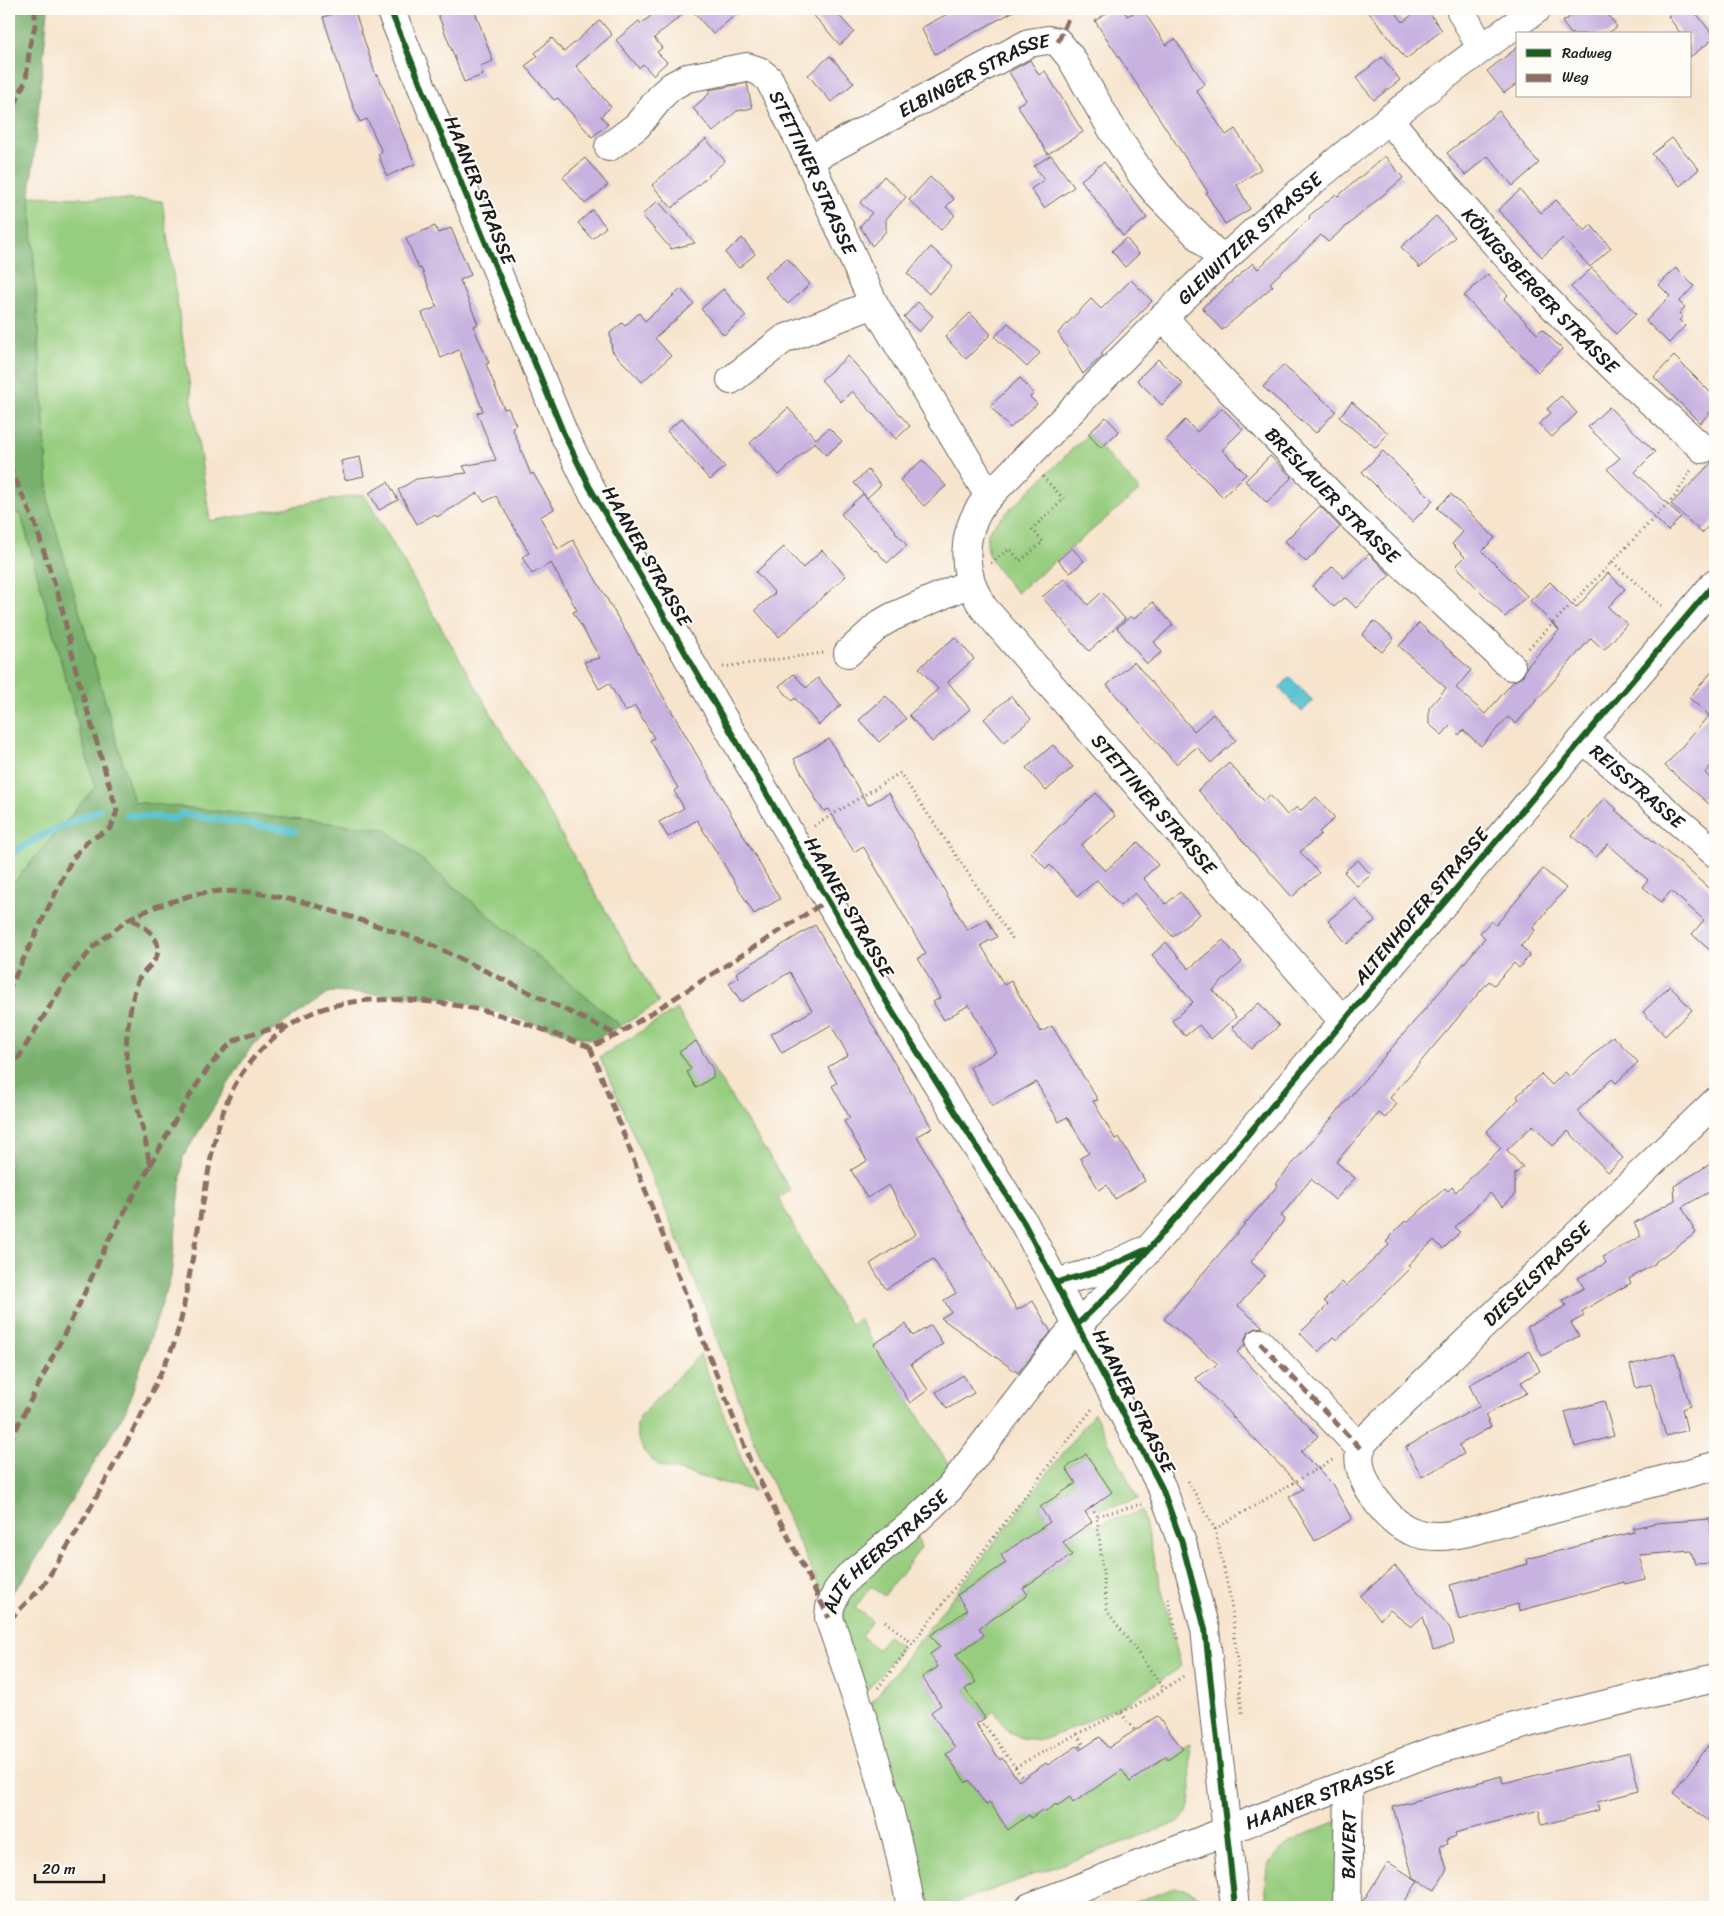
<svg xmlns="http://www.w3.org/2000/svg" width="1724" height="1916" font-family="Sriracha,sans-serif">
<rect width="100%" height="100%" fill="#fdfcf7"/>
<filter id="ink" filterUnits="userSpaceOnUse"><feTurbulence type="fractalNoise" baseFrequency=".02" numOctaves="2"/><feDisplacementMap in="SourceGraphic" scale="10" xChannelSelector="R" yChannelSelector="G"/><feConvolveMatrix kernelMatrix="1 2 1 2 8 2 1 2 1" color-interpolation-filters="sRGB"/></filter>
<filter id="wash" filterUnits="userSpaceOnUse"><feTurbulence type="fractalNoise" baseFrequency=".0096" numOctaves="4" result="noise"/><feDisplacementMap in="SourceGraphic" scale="20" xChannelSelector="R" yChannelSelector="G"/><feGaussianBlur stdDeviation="1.12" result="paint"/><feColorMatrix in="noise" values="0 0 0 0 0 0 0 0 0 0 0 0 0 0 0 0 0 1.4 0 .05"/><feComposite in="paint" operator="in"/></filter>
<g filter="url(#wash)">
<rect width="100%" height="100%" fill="#f7e4cd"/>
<path fill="#97cd7f" stroke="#5a744e" d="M30 196 162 201 210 521 364 494 659 1003 621 1026 385 829 134 803 49 505Z
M1088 434 1140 490 1017 593C1003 576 978 553 990 529Z
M9 513 21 514 95 787 9 888Z
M677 1009 717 1075 791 1191 778 1198 825 1283 851 1324 859 1319 954 1474 822 1593 760 1457 703 1301 664 1206 600 1057Z
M700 1354 754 1491 660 1466 647 1455 639 1442 636 1426 641 1415Z
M1094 1413 1138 1499 1100 1510 1096 1503 1086 1454 1066 1468 1078 1486 1068 1488 1040 1507 1050 1522 1002 1555 1006 1563 957 1595 967 1610 932 1634 940 1647 930 1654 938 1666 922 1677 941 1705 955 1748 946 1755 966 1783 969 1780 986 1805 990 1803 1008 1830 1029 1815 1031 1818 1056 1804 1058 1806 1070 1797 1073 1802 1122 1770 1130 1781 1166 1756 1169 1759 1190 1743 1191 1798 1187 1813 1179 1822 944 1907H935L922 1897 869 1706Z
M1142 1511 1181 1667 1127 1703 1066 1731 1042 1740 1022 1738 1009 1732 994 1711 985 1718 965 1689 975 1682 956 1655 983 1636 979 1628 1028 1596 1023 1588 1072 1555 1063 1542 1092 1522 1096 1528 1105 1522Z
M916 1532 921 1548 884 1596 871 1586 855 1608 872 1621 861 1636 877 1649 888 1636 902 1647 865 1693 843 1641V1603L856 1583Z
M1340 1820V1907H1267C1267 1897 1264 1886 1266 1876 1272 1842 1313 1832 1340 1820Z
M1174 1888C1189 1888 1198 1893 1204 1907H1122Z"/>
<path fill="#79b06e" stroke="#4a6645" d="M9 9H48L30 196 49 505 134 802 385 829 621 1026 593 1040 576 1036 449 998 330 992 253 1044 183 1157 171 1277 126 1410 24 1579 9 1595V888L95 787 21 514 9 513Z"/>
<path fill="#56c2d0" stroke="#396f76" d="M1290 677 1313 701 1302 712 1279 688Z"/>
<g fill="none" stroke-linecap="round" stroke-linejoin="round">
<path stroke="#56c2d0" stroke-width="7" d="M127 815 175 819 182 814 295 831
M9 855 43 835 99 810"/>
</g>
<g id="blocks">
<path fill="#c8b2e0" d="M349 9H354L376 76 378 75 415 164 387 176 378 154 382 152 367 119 360 122 347 91 323 17Z
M436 9H474L493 61 480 66 483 75 464 82Z
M659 9H689L654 38 662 48 657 52 667 62 653 75 643 64 639 68 616 40 639 21 641 24Z
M691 9H742L713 34Z
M808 9H833L854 32 840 45Z
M957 9H1018L935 54 921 28Z
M1113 9H1123L1127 16 1142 9 1166 45 1175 39 1205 84 1196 90 1226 135 1235 129 1261 169 1237 185 1250 209 1225 224 1206 193 1208 192 1095 21Z
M1366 9H1393L1403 22 1419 9H1426L1442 30 1406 59Z
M1582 9H1604L1617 27 1607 34H1571L1562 22Z
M1678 9H1693L1715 38 1690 57V34H1681L1668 16Z
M600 20 612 35 576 66 611 107 601 116 608 124 592 137 558 98 554 100 525 66 538 56 535 53 552 38 564 52Z
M1518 47V83L1504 93 1487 71Z
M830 56 854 83 831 102 808 75Z
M1382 57 1400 80 1374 100 1356 78Z
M1030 60 1039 75 1045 71 1083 132 1048 154 1017 105 1026 100 1009 72Z
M747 83 752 108 737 111 713 132 693 108 709 94V90Z
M1499 111 1525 146 1539 163 1513 186 1488 156 1465 175 1447 153Z
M1672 138 1699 169 1680 186 1652 154Z
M706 139 725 161 672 208 652 185Z
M1051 155 1074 187 1044 208 1031 189 1044 180 1034 166Z
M1385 156 1403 178 1328 242 1321 235 1270 283 1273 286 1222 330 1202 308 1253 263 1258 269 1310 218 1309 216 1336 194 1338 196Z
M585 158 608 185 585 204 563 177Z
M1104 162 1147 218 1123 236 1081 180Z
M884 176 906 197 886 219V231L872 246 860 226 872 213 860 203Z
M930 177 954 199 946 207 955 215 941 230 909 200Z
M1520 190 1541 213 1556 200 1585 231 1591 225 1611 248 1590 267 1563 238 1542 257 1498 210Z
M658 201 695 243 671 249 642 215Z
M592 210 606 227 592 239 578 223Z
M1436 216 1455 237 1420 268 1401 247Z
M435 226 438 233 451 228 471 275 460 280 478 324 473 326 489 363 486 364 504 409 508 408 516 425 512 427 531 475 533 473 554 509 540 517 558 549 573 540 780 899 754 914 697 820 668 837 659 822 684 808 674 791 678 788 650 740 654 738 635 706 625 712 609 683 599 689 584 662 600 658 573 612 577 610 551 563 532 574 522 557 529 553 496 496 484 502 478 493 437 517 435 514 417 524 398 490 416 479 467 473 463 466 496 460 477 413 483 411 459 350 441 358 422 313 437 307 421 268 419 269 406 238Z
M742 238 755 254 739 268 725 253Z
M1126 238 1139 254 1125 267 1112 251Z
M931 247 953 267 929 294 907 273Z
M787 258 810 284 788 304 764 277Z
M1592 268 1636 314 1616 334 1571 287Z
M1676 268 1694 286 1679 302 1685 307 1679 313 1683 317 1679 320 1685 326 1669 343 1646 321 1670 296 1659 285Z
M1488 274 1508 295 1504 299 1537 334 1542 329 1562 349 1538 372 1513 346 1512 347 1464 296Z
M1131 280 1152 301 1101 353 1103 355 1083 374 1058 333 1091 299 1101 309Z
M681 289 694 304 655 338 671 356 642 382 612 351 610 333 622 323 625 326 639 313 645 321Z
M723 289 746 316 724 335 701 309Z
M918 302 933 316 919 332 904 317Z
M970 313 991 334 966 359 945 337Z
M1008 323 1040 353 1027 367 995 337Z
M848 356 910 426 896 439 852 391 841 402 821 380Z
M1674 356 1715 397V407L1700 423 1654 377Z
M1158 359 1183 384 1162 405 1137 380Z
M1283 365 1336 411 1316 433 1263 387Z
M1020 378 1034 394 1030 397 1037 404 1010 428 990 406Z
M1561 396 1577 413 1552 437 1539 424 1551 413 1547 409Z
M1352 402 1388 433 1376 448 1339 417Z
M1609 407 1655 452 1635 472 1681 517 1668 531 1607 469 1620 458 1588 427Z
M788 408 816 439 829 428 842 441 826 455 815 442 779 475 750 443Z
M1222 408 1243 429 1222 450 1246 474 1223 497 1166 440 1185 420 1197 432Z
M1106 417 1119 431 1101 448 1088 434Z
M682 418 725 467 710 480 667 431Z
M1383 451 1433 501 1412 522 1362 472Z
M1270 456 1292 477 1267 503 1245 481Z
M360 457 364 476 345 480 341 461Z
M1715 459V519L1702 533 1671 504Z
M922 460 946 486 924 506 900 480Z
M868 470 881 485 867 498 854 483Z
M388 482 398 500 379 510 369 493Z
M863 494 896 531 895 532 907 545 887 563 876 550 874 551 841 514Z
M1451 494 1495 538 1482 551 1527 596 1505 617 1456 566 1465 557 1452 544 1463 532 1437 508Z
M1320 506 1340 527 1306 562 1285 541Z
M784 547 803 568 822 550 846 576 779 637 755 610 775 593 756 572Z
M1072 548 1084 561 1070 573 1058 560Z
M1369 554 1390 575 1356 608 1347 599 1344 598 1334 607 1312 586 1333 566 1344 578Z
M1608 573 1625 589 1608 607 1627 624 1604 650 1591 638 1516 724 1508 717 1481 746 1463 730 1459 735 1450 726 1442 735 1429 724V708L1446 688 1399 646 1419 623 1471 670 1456 688 1485 714 1514 681 1523 676 1526 668 1559 630 1530 601 1550 582 1576 608Z
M1065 578 1088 605 1102 592 1125 619 1089 651 1042 597Z
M1153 602 1173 625 1154 642 1162 652 1147 664 1117 628 1131 616 1134 619Z
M1374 621 1394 638 1382 652 1362 635Z
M955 637 974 659 948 682 970 709 932 742 909 715 938 689 919 668Z
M1134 662 1194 731 1213 714 1236 740 1211 763 1197 747 1176 764 1107 685Z
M1715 668V761L1705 773 1715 783V809L1665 766 1709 715 1689 698Z
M794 674 806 688 818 678 841 705 819 725 795 698 792 701 779 686Z
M886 696 906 719 879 742 859 720Z
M1011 696 1031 719 1004 742 984 719Z
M829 739 868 805 889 793 967 930 987 919 997 937 981 945 1004 985 1011 981 1041 1032 1052 1026 1098 1100 1093 1101 1115 1139 1119 1137 1145 1181 1115 1199 1107 1185 1099 1190 1080 1158 1089 1153 1067 1117 1059 1122 1036 1082 992 1106 970 1067 996 1052 969 1005 944 1020 933 1002 940 998 918 958 926 954 863 846 854 852 829 809 824 811 818 803 794 759Z
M1053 745 1073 767 1046 791 1026 768Z
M1229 763 1263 801 1270 795 1287 815 1297 807 1300 811 1316 797 1335 818 1319 832 1321 834 1300 852 1319 873 1292 897 1198 790Z
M1096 793 1115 816 1081 845 1105 871 1138 842 1158 865 1143 878 1166 904 1180 892 1200 914 1173 937 1135 893 1120 906 1097 880 1078 896 1050 865 1046 869 1031 852Z
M1604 798 1617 809 1615 810 1686 868 1715 894V955L1692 934 1704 920 1671 891 1661 902 1643 887 1648 880 1608 844 1596 857 1572 836Z
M1358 860 1371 875 1357 886 1344 872Z
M1543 869 1566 888 1533 928 1535 930 1521 946 1530 955 1519 968 1514 963 1494 985 1489 981 1390 1098 1397 1104 1385 1118 1379 1113 1336 1162 1355 1178 1335 1200 1311 1179 1281 1216 1285 1219 1251 1262 1265 1275 1238 1306 1263 1327 1256 1328 1249 1332 1245 1338V1345L1237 1352 1318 1436 1301 1452 1331 1482 1352 1519 1315 1541 1289 1497 1303 1489 1195 1378 1218 1364 1164 1319 1278 1185 1276 1184 1283 1175 1466 961 1485 938 1480 933 1491 921 1496 925Z
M1355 898 1375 921 1347 944 1328 921Z
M815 925 932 1128 917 1136 1017 1310 1033 1301 1051 1332 1018 1373 941 1318 951 1312 944 1300 956 1293 933 1259 886 1289 870 1264 916 1234 889 1185 867 1198 851 1170 867 1161 844 1121 850 1118 832 1086 837 1083 828 1067 848 1055 831 1025 782 1053 771 1034 812 1011 790 972 741 1002 729 983 739 977 736 973Z
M1223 940 1242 962 1213 990 1236 1017 1211 1039 1199 1025 1185 1036 1172 1021 1193 1002 1152 955 1166 942 1189 969Z
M1670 986 1692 1010 1665 1036 1643 1012Z
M1259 1003 1279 1026 1252 1049 1232 1027Z
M1613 1036 1638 1062 1616 1083 1612 1079 1577 1111 1623 1158 1608 1172 1568 1131 1553 1146 1533 1125 1507 1150 1523 1167 1515 1174V1195L1503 1206 1490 1193 1455 1227 1460 1232 1443 1249 1434 1240 1408 1265 1410 1268 1337 1340 1333 1337 1318 1352 1300 1333 1328 1305 1324 1301 1342 1282 1346 1286 1389 1245 1386 1242 1390 1238 1389 1237 1405 1221 1407 1223 1445 1188 1448 1191 1452 1187 1456 1192 1501 1148 1486 1132 1519 1099 1517 1096 1541 1074 1552 1085 1565 1072 1570 1077Z
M696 1041 713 1070V1077L696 1088 687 1072 691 1069 679 1052Z
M1715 1161V1189L1682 1207 1696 1233 1655 1262 1656 1263 1629 1279 1631 1283 1582 1311 1584 1316 1571 1323 1579 1336 1542 1356 1527 1327 1566 1306 1563 1300 1584 1288 1578 1278 1606 1263 1603 1257 1641 1236 1634 1223 1675 1200 1674 1186Z
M906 1324 913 1336 931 1325 943 1344 911 1364 928 1390 910 1403 874 1344Z
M1530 1351 1540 1371 1521 1382 1527 1393 1485 1415 1491 1427 1459 1445 1464 1454 1422 1477 1406 1447 1480 1406 1469 1385Z
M1675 1353 1690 1406 1682 1409 1687 1430 1666 1436 1651 1384 1636 1388 1630 1365Z
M963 1375 974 1393 947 1409 936 1392Z
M1604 1401 1614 1436 1575 1447 1565 1412Z
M1086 1454 1112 1492 1085 1512 1092 1522 1063 1542 1072 1555 1023 1588 1028 1595 979 1628 984 1635 956 1655 976 1682 965 1689 985 1718 976 1724 1000 1760 1002 1758 1019 1781 1046 1763 1048 1765 1077 1746 1080 1750 1100 1737 1108 1748 1157 1716 1183 1749 1168 1760 1166 1756 1130 1782 1122 1770 1073 1803 1070 1797 1057 1806 1056 1804 1044 1813 1042 1810 1031 1818 1029 1815 1008 1830 990 1803 986 1805 969 1780 966 1783 946 1754 955 1748 931 1712 941 1705 922 1677 938 1667 930 1654 940 1647 931 1635 967 1610 957 1595 1006 1563 1001 1555 1050 1522 1040 1507 1076 1483 1066 1468Z
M1710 1519 1714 1563 1695 1564 1691 1551 1639 1555 1645 1579 1625 1584 1624 1582 1519 1611 1518 1604 1459 1620 1450 1585 1528 1564 1527 1559 1634 1532 1633 1528 1656 1523Z
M1395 1566 1450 1628 1454 1643 1433 1650 1423 1616 1411 1627 1390 1610 1380 1619 1360 1596Z
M1715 1737V1826L1673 1793Z
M1630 1753 1639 1791 1597 1802 1599 1810 1542 1825 1539 1810 1455 1833 1456 1836 1446 1840 1447 1844 1440 1846 1447 1869 1435 1890 1413 1877 1393 1807 1501 1776 1503 1783Z
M1388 1862 1418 1881 1401 1907H1363V1901Z"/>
</g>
</g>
<g filter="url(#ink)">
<use href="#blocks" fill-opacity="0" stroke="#69625a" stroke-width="1"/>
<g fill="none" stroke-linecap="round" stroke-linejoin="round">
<defs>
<g id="minor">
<path d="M1460 9 1481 48"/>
<path id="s1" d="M1389 120C1459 203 1530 286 1608 362 1639 392 1672 420 1703 449"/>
<path id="s2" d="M609 147 637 126 663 94 672 86 687 78 747 67 759 71 769 79 809 160 874 304 989 496"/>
<path id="s3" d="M809 160 1029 43 1048 40 1058 42 1071 58 1113 131 1142 175 1159 196 1223 261"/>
<path id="s4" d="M1163 317 1215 374 1354 519 1511 666"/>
<path d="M731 380 784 339 874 304"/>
<path d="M848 653 880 624 892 617 970 583"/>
<path id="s5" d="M1583 739 1715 853"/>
<path id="s6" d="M1343 1021 983 607C960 571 960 529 989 496 1066 417 1141 336 1222 261 1321 170 1427 86 1537 9"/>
<path d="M1715 1102 1376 1429C1370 1435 1362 1442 1360 1450 1354 1478 1387 1522 1411 1531 1430 1539 1449 1536 1468 1532L1715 1466"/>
<path d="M1055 1283 1102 1270 1141 1252"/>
<path d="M1260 1343 1361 1449"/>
<path id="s7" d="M911 1907C893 1809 862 1712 829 1618L830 1607 837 1591 848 1577 915 1521 950 1488 1063 1341 1077 1325 1116 1287 1239 1145 1715 583"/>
<path id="s8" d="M1030 1907 1430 1752 1528 1723 1715 1678"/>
<path id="s9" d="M1347 1907 1349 1783"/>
</g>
<path id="major" d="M390 9 563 432 589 486 892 1011 1024 1223 1162 1488 1182 1543 1205 1629 1235 1907"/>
</defs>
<use href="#minor" stroke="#69625a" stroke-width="30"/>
<use href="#major" stroke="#69625a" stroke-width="30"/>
<path stroke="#69625a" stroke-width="3" stroke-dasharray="1 4" stroke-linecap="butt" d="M1612 562 1676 495 1691 470
M991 563 1010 549 1020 561 1043 542 1032 529 1064 499 1042 476
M1529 648 1612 562 1662 606
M723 667 823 653
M814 826 900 773 1014 941
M1188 1481 1215 1529 1231 1601 1242 1713
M1142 1504 1097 1516 1107 1611 1164 1689
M1091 1507 1097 1516
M1215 1529 1334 1459
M1168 1599 1179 1641
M885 1621 912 1643
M878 1688 1092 1409
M1121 1713 1135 1731
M978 1727 984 1724 1015 1767 1075 1735 1151 1698 1185 1675
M1077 1734 1083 1744 1079 1748
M1015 1767 1023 1779"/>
<use href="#minor" stroke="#fff" stroke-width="28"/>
<use href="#major" stroke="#fff" stroke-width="28"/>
<path stroke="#8d6e63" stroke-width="5" stroke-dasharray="10 5" stroke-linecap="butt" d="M1058 42 1072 9
M9 119 26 79 30 44 35 26V9
M9 465 35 524 61 604 78 679 117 811 111 828 88 841 72 859 9 989
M590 1047 750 1461 829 1618
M9 1073 66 980 95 945 130 918 155 907 195 894 220 891 253 892 308 903 424 941 617 1035
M150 1166C169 1132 205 1060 236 1040 251 1031 272 1031 288 1024
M1260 1343 1361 1449
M9 1443 79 1305 109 1239 150 1166C147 1150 144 1133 140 1117 133 1090 124 1063 127 1035 129 1017 132 995 139 979 145 968 160 961 158 947 156 933 142 925 130 918
M9 1620 43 1586 82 1523 140 1418 174 1344 181 1320C189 1279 196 1238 204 1197 209 1169 213 1140 223 1112 235 1077 256 1050 285 1029 294 1023 304 1016 314 1012 365 991 441 1000 493 1013 526 1022 558 1036 590 1047L617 1035 828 900"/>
<defs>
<path id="cycleway" d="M390 9 563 432 589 486 892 1011 1024 1223 1162 1488 1182 1543 1205 1629 1235 1907
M1055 1283 1102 1270 1145 1250
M1077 1325 1116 1287 1239 1145 1715 583"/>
</defs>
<use href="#cycleway" stroke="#fdfcf7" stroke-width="9"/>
<use href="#cycleway" stroke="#1b5e20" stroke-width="6"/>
</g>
</g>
<g text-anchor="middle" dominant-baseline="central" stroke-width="4" stroke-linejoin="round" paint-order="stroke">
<g font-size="19" fill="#1c1c1c" stroke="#fdfcf7">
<text stroke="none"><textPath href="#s3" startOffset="186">ELBINGER STRASSE</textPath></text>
<text stroke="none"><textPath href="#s2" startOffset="295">STETTINER STRASSE</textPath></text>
<text transform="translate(480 190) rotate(68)">HAANER STRASSE</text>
<text stroke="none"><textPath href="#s6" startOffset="1035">GLEIWITZER STRASSE</textPath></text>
<text stroke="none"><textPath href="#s1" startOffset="228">KÖNIGSBERGER STRASSE</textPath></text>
<text stroke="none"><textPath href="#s4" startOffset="246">BRESLAUER STRASSE</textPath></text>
<text transform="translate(647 556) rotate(60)">HAANER STRASSE</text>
<text stroke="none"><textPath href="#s5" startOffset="72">REISSTRASSE</textPath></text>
<text transform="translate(1154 804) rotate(49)">STETTINER STRASSE</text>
<text transform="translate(1421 906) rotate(-50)">ALTENHOFER STRASSE</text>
<text transform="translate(849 907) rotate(60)">HAANER STRASSE</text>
<text transform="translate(1537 1274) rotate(-44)">DIESELSTRASSE</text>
<text transform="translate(1134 1401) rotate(63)">HAANER STRASSE</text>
<text stroke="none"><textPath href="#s7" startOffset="390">ALTE HEERSTRASSE</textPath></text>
<text stroke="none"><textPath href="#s8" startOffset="311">HAANER STRASSE</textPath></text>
<text stroke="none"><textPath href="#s9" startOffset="62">BAVERT</textPath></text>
</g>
</g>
<rect width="1724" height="1916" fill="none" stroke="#fdfcf7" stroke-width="30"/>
<rect x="1516" y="32" width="175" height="65" fill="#fdfcf7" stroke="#a3a29f"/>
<rect x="1526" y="49" width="25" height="8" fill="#1b5e20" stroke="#a3a29f"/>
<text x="1562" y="58" font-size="15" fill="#1c1c1c">Radweg</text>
<rect x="1526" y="74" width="25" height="8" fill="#8d6e63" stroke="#a3a29f"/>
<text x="1562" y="82" font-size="15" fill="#1c1c1c">Weg</text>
<path d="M35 1874v8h69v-8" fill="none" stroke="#1c1c1c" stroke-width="2.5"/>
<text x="42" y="1874" font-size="15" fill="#1c1c1c" stroke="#fdfcf7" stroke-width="4" paint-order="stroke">20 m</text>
</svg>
